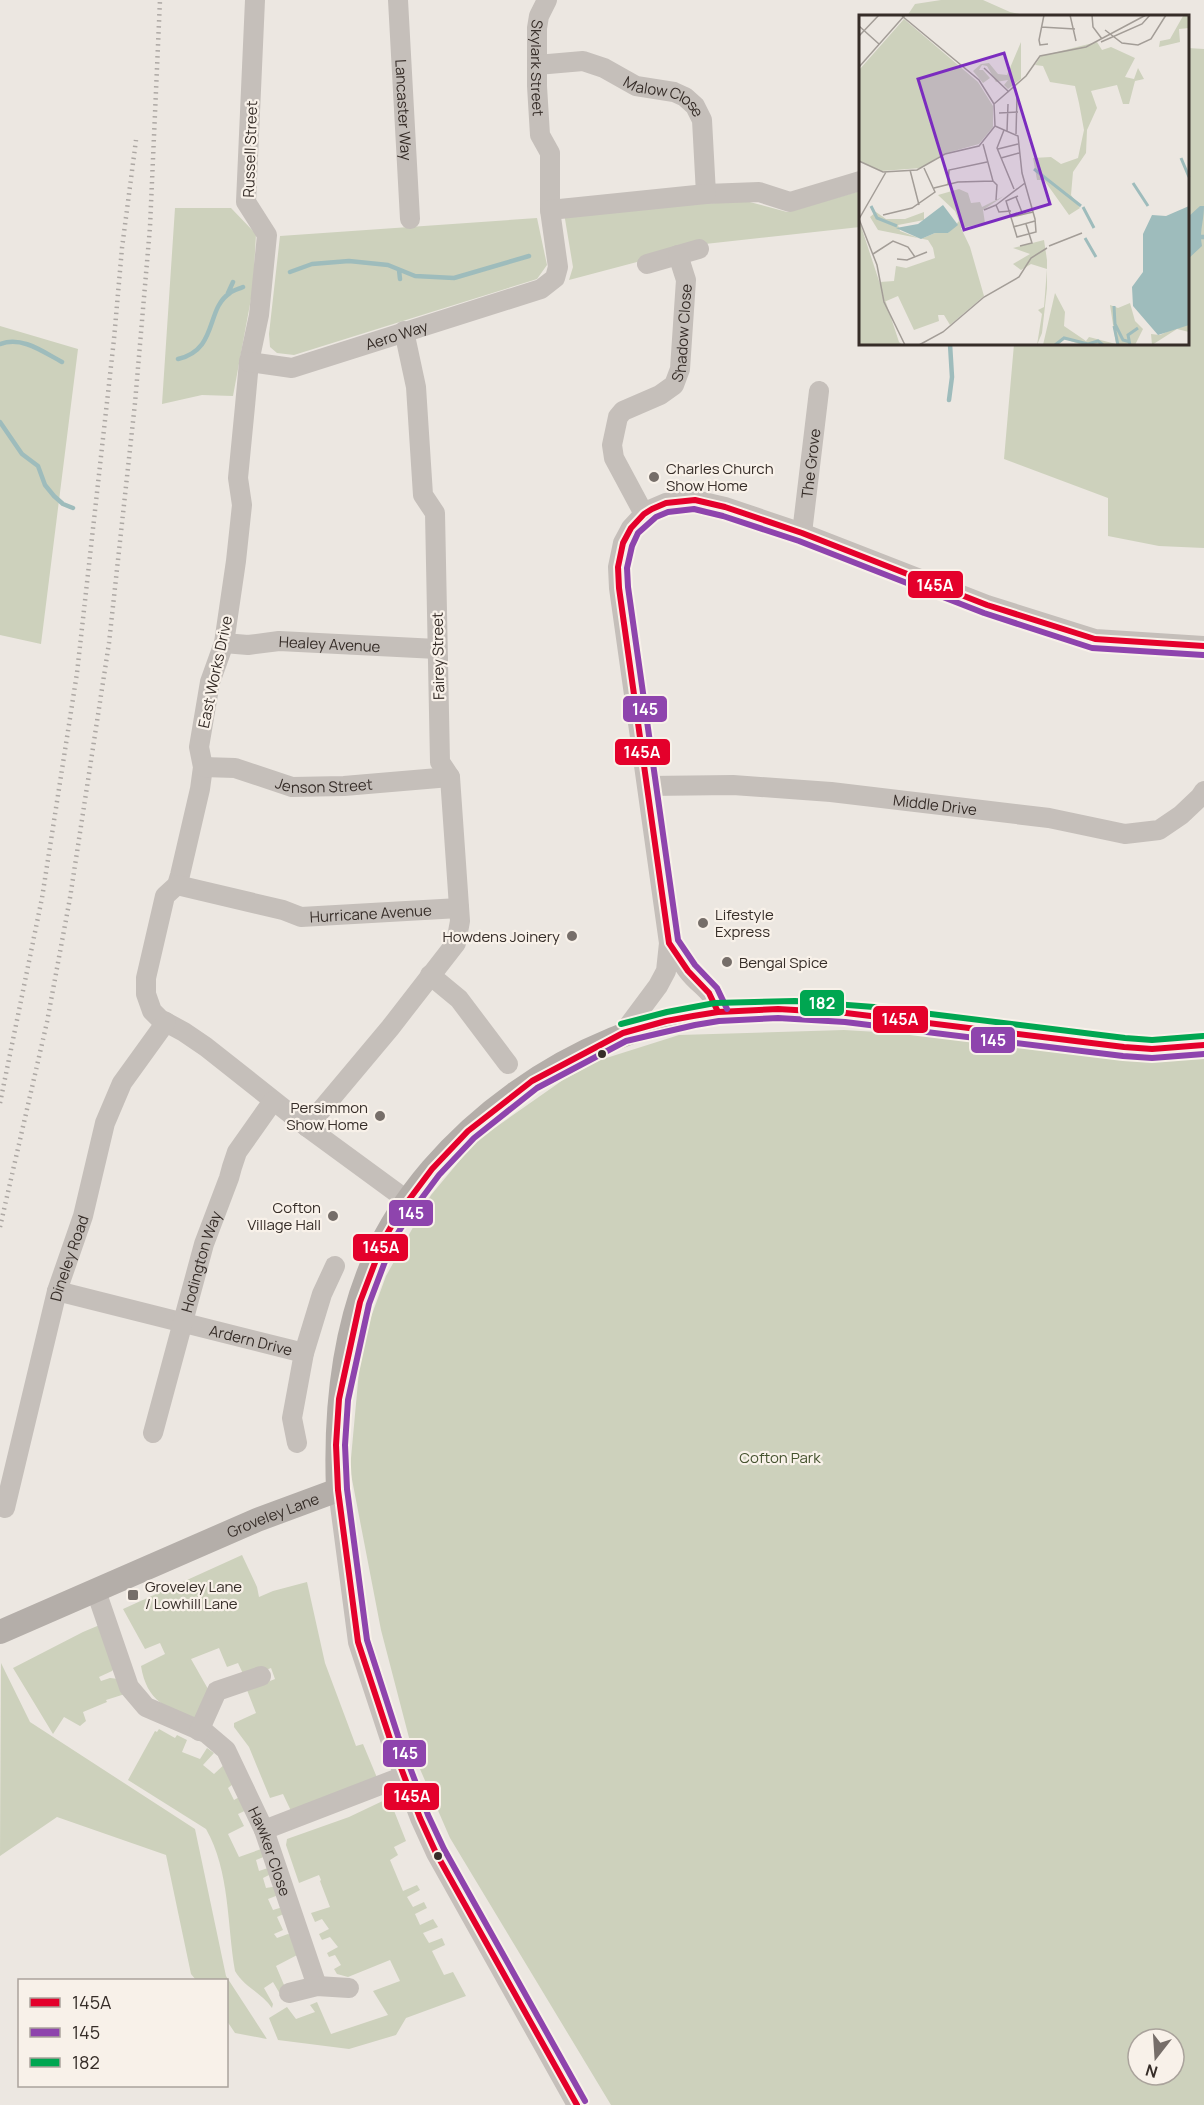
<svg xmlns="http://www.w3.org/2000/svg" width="1204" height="2105" font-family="Manrope,sans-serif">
<rect width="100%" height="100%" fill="#ece7e1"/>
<path fill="#cdd1bc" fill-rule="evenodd" d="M941 0H983L1010 12 1029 16H907L915 4Z
M1188 48 1204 49V548L1159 546 1108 536V498L1004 459 1014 344H1188Z
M860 191V227L705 244 569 280 573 267 564 213 746 201 787 212Z
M175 208H231L256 234 253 288 233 396 202 395 162 404Z
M537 218 547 265 537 279 294 355 277 353 270 347 269 334 280 236Z
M0 326 78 349 41 644 0 635Z
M844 1030 1204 1051V2105H611L450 1838 413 1753 381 1630 350 1469 359 1371 364 1336 386 1276 431 1195 476 1141 563 1080 600 1060 679 1035ZM1138 2039H1174V2075H1138Z
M242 1555 257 1587 259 1597 273 1591 307 1582 325 1663 356 1746 363 1744 378 1780 292 1813 283 1794 270 1798 249 1747 234 1727V1723L256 1713 247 1690 275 1679 271 1668 245 1678 238 1663 227 1667 219 1648 191 1659 208 1689 197 1720C166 1708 147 1702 141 1666L165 1654 160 1643 145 1649 123 1609Z
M102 1624 117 1665 112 1671 99 1677 101 1681 110 1678 119 1679 125 1694 106 1700 107 1702 83 1712 86 1721 80 1726 64 1717 53 1734 13 1668 83 1632Z
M1 1663 30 1722 195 1829 226 1976 267 2039 235 2033 227 2021 226 1980H196L191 1974 166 1855 57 1817 0 1856Z
M159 1729 175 1738 177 1735 187 1740 182 1752 200 1759 207 1748 214 1753 203 1765 214 1774 227 1762 238 1780 228 1788 234 1800 243 1795 249 1809 238 1814 244 1826 228 1834 239 1857 264 1848 266 1856 256 1860 259 1871 271 1867 273 1873 263 1878 266 1888 278 1886 281 1894 268 1899 273 1910 286 1906 288 1912 277 1917 283 1930 274 1934 277 1938 288 1934 293 1936 301 1953 276 1966 287 1992 280 1994 273 1982 264 1988 273 2004 272 2008C262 1993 244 1987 235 1971 227 1925 230 1871 206 1829L128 1780 155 1731 157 1732Z
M389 1798 406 1841 394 1847 398 1855 390 1860 403 1891 417 1885 420 1890 407 1897 413 1907 424 1902 427 1908 415 1914 420 1925 433 1919 438 1927 423 1933 429 1943 442 1938 445 1945 432 1951 444 1975 453 1972 466 1996 406 2018 396 2035 349 2049 278 2040 269 2018 287 2007 296 2019 315 2012 310 2005 317 2002 331 2034 388 2015 373 1991 400 1981 390 1960 348 1977 337 1974 334 1969 341 1965 335 1955 329 1957 327 1953 338 1947 330 1937 322 1940 319 1934 329 1929 322 1919 315 1922 311 1913 330 1907 320 1881 321 1880 319 1875 299 1883 286 1845 287 1839 349 1817Z"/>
<path fill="#9ebcbc" d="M1200 206H1204C1204 221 1199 232 1202 246L1188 259V217Z"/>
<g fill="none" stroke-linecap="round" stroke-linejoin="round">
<path stroke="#9ebcbc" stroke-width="4.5" d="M1200 237H1204
M399 270 400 279
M290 272 312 264 349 261 388 265 415 276 454 278 529 256
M228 293 233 282
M0 344C23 336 43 352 62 362
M178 359C219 349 205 309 230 293 233 290 239 289 243 287
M949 400 952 377 950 344
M0 422 22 454 38 466 45 485 54 496 63 504 73 508"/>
<g stroke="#c5bfba" stroke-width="20">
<path d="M255 0 246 202 267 235 259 315 249 362 245 406 238 478 242 505 236 561 224 643 210 682 199 747 203 767 200 789 180 875 177 885 165 896 146 978V994L152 1011 160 1019 184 1032 206 1047 307 1127 408 1201"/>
<path id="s1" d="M398 0 410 219"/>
<path id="s2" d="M547 0 539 16 537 28V86L540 135 550 153V210"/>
<path id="s3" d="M537 65 583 61 604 68 636 86 674 92 685 97 695 106 702 120 706 194 759 192 790 202 860 181"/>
<path d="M647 264 699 249"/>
<path id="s4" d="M249 362 292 368 541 289 555 278 558 267 550 210 706 194"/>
<path id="s5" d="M644 514 614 458 612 445 618 417 623 411 660 395 674 385 680 369 686 280 678 255"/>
<path id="s6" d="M802 533 819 391"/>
<path id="s7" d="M224 643 248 645 279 641 437 649"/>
<path id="s8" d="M203 767 235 768 292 787 344 786 450 777"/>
<path id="s9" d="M648 786 733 785 831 792 1049 818 1125 834 1159 830 1181 815 1200 797 1204 791"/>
<path id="s10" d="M177 885 283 910 301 917 459 908"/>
<path d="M669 943C675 952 681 962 688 971 700 987 713 989 718 1012"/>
<path d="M430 975 459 999 508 1064"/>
<path d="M623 1033 658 986 666 971 669 943 619 588 618 567 623 543 631 528 644 514 652 509 666 503 695 500 725 507 802 533 987 605 1095 639 1204 646"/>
<path d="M307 1127 390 1028 456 943 460 921 450 777 440 762 435 513 423 495 416 387 404 331"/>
<path id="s11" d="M57 1291 304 1353"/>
<path id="s12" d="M153 1433 204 1244 229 1178 232 1167 237 1152 273 1101"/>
<path d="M297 1443 292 1418 304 1353 322 1294 335 1266"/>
<path d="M338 1490 358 1642 390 1739 420 1818 436 1853 577 2105"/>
<path id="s13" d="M5 1508 57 1291 83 1216 105 1123 122 1083 166 1022"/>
<path id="s14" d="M96 1591 129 1687 146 1707 206 1733 226 1750 264 1830 317 1986"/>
<path d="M199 1731 217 1691 261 1676"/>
<path d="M264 1830 404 1776"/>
<path d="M289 1993 317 1986 349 1988"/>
</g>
<path stroke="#b4aea9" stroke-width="24" id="s15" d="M0 1632 257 1520 338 1490C335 1413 343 1331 374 1260 430 1132 579 1027 717 1012 788 1004 859 1015 929 1024 994 1032 1059 1040 1124 1047L1152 1049 1204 1045"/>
<path stroke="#ada8a4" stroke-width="4.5" stroke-dasharray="1.5 4.5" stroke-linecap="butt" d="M0 1103 42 898 77 673 114 339 122 248 136 140
M0 1227 47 1022 70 898 109 643 135 403 150 227 160 0"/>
<defs>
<path id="bus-1" d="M718 1012 709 993 688 971 669 943 619 588 618 567 623 543 631 528 644 514 652 509 666 503 695 500 725 507 802 533 987 605 1095 639 1204 646
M577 2105 436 1853 420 1818 390 1739 358 1642 338 1490 336 1445 339 1399 360 1302 384 1239 399 1213 432 1169 468 1131 532 1081 623 1033 666 1021 693 1016 718 1012 778 1009 846 1013 1124 1047 1152 1049 1204 1045"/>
<path id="bus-2" d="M727 1009 717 988 695 965 678 940 628 587 627 568 632 546 638 533 656 517 668 512 694 509 723 516 799 541 984 613 1092 648 1203 655
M585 2101 444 1849 428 1815 398 1736 367 1640 347 1489 345 1445 348 1400 369 1304 392 1243 407 1218 439 1175 474 1138 537 1088 626 1041 695 1025 719 1021 778 1018 845 1022 1123 1056 1152 1058 1204 1054"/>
<path id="bus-3" d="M621 1024 667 1012 715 1003 795 1001 874 1007 1125 1038 1152 1040 1203 1036"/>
</defs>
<use href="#bus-1" stroke="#f8f1e9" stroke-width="10"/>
<use href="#bus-2" stroke="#f8f1e9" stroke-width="10"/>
<use href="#bus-3" stroke="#f8f1e9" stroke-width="10"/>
<use href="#bus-1" stroke="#e4002b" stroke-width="6"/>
<use href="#bus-2" stroke="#8e44ad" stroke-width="6"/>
<use href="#bus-3" stroke="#00a651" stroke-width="6"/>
</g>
<g fill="#766e69" stroke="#f8f1e9" stroke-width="2">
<circle cx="654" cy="477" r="6"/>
<circle cx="703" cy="923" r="6"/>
<circle cx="572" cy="936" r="6"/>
<circle cx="727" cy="962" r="6"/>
<circle cx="380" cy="1116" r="6"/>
<circle cx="333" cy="1216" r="6"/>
<rect x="127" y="1589" width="12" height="12" rx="3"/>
</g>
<g fill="#362d28" stroke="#f8f1e9" stroke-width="2">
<circle cx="602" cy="1054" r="5"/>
<circle cx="438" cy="1856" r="5"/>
</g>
<g text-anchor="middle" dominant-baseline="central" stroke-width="4.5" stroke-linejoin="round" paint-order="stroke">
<g font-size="15" fill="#362d28" stroke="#f8f1e9">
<text stroke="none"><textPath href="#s2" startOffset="70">Skylark Street</textPath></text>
<text stroke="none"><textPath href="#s3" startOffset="136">Malow Close</textPath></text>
<text stroke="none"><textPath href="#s1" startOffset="110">Lancaster Way</textPath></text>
<text transform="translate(250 149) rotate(-88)">Russell Street</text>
<text stroke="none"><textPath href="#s5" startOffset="224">Shadow Close</textPath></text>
<text stroke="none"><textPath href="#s4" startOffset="153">Aero Way</textPath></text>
<text stroke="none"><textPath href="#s6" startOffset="70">The Grove</textPath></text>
<text stroke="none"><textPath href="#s7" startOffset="106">Healey Avenue</textPath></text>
<text transform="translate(438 656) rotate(-91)">Fairey Street</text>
<text transform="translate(215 672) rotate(-78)">East Works Drive</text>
<text stroke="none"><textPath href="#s8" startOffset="124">Jenson Street</textPath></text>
<text stroke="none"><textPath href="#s9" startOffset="288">Middle Drive</textPath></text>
<text stroke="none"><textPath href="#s10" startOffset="198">Hurricane Avenue</textPath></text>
<text stroke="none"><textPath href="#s13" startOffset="258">Dineley Road</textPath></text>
<text stroke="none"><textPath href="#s12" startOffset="178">Hodington Way</textPath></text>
<text stroke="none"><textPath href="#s11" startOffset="200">Ardern Drive</textPath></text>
<text stroke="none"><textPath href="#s15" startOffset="297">Groveley Lane</textPath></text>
<text stroke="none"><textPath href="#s14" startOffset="330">Hawker Close</textPath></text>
</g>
<g font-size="15" fill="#362d28" stroke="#f8f1e9" text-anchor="start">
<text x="666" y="468">Charles Church<tspan x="666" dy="17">Show Home</tspan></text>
<text x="715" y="914">Lifestyle<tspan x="715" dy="17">Express</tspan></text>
<text x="560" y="936" text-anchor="end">Howdens Joinery</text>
<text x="739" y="962">Bengal Spice</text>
<text x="368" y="1107" text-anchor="end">Persimmon<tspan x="368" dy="17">Show Home</tspan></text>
<text x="321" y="1207" text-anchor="end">Cofton<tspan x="321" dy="17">Village Hall</tspan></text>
<text x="145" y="1586">Groveley Lane<tspan x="145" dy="17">/ Lowhill Lane</tspan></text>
</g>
<g font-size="15" fill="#44522e" stroke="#f8f1e9">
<text x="780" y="1457">Cofton Park</text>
</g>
</g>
<g transform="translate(859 15)">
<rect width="330" height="330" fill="#ece7e1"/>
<path d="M330 0V13L320 14 321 27 300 32 301 26 311 24 324 1ZM45 4 119 67 134 91V112L120 129 84 139 62 153 22 156 1 146 0 55ZM162 27V64L149 74 145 70 149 65 137 67 128 51 123 50 120 55H124L131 63 124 68 114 56 122 49 130 48 139 59 148 60ZM238 27 243 35 252 32 276 43 266 62 275 64 279 53 285 64 276 66 270 89H264L258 70 232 76 238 93 228 115 227 138 214 157 212 180 221 193 210 200 185 165H178L174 143 192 142 202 149 219 143 225 115 220 88 216 71 191 67 184 51 176 50 182 41ZM100 174 109 178 112 188 121 187 123 192 145 181 124 195 126 208 102 213 111 232 125 281 91 310 85 300H79L80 306 55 315 39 281 25 287 21 267 35 266 37 251 47 253 76 243 74 233 69 225 19 215 11 202 17 197 27 204H46L65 197V205L39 210 41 216 62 224 76 218H89L100 206 96 196 79 180ZM0 205 40 327 44 330H0ZM185 225 188 245V273L183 318 178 330 183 299 179 295 185 292 188 254 172 249 162 255 154 249 171 239 154 233ZM196 278 206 297 205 311 227 326 230 322 257 329 251 290 259 293 271 288 276 306 284 314 276 330H223L206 324 199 330H184ZM322 310H330V317L318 314 293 330 292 319 301 320Z" fill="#cdd1bc"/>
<path d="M84 190 99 210 89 218H76L62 224 37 213 59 209ZM330 191V310L299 320 274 291 273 272 284 257V219L293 200 307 201Z" fill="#9ebcbc"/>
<path fill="none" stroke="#9ebcbc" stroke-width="3" d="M322 143 330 162M175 154 222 191M274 168 289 191M12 191 18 203 38 211M224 192 235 213M226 223 237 242M255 291 256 309 264 325 271 327M255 311 259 330M196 330 205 323 229 329 239 326 244 330M271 330 269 320 279 313"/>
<path fill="none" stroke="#a39d97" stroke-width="1.5" d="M185 0 180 25 181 30 189 29M211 0 217 26M233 0 234 12 243 24M43 1 120 65 135 89M0 11 20 29M182 12 216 14M246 15 263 28 279 30 292 24 307 0M0 21 20 0M242 27 283 9 291 0M0 52 46 0M125 53 150 77M140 98 159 97M136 111 159 121 163 158 176 204 177 217 158 222 147 186 159 181M145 115 138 133 155 174M148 116 149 89M157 119 158 81M139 134 159 129M142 143 160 138M0 146 24 157 58 155 86 139 120 131 136 111 135 89 167 61 181 41 227 32 287 0M51 155 60 190M134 166 138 170 137 185M89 169 90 155 128 147M75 173 99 167 134 166 124 129M157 182 164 200M137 190 166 168M125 195 137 190 140 197 152 196M24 200 53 193 76 177 65 153M152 202 174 197M0 204 27 157M0 204 18 250 25 287 46 330M154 212 176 206M161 231 173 228 167 209M190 231 223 218M14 239 34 226 49 232 56 242M38 244 48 245 68 237M60 330 84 317 125 282 160 262 172 243 188 233"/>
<path fill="#7b2cbf" fill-opacity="0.15" stroke="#7b2cbf" stroke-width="3" d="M145 38 191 189 105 215 59 64Z"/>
<rect width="330" height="330" fill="none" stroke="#362d28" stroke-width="3"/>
</g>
<g stroke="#f8f1e9" stroke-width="2">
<rect x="907" y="570" width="57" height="29" rx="6" fill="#e4002b"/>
<rect x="622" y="695" width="46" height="28" rx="6" fill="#8e44ad"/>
<rect x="614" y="738" width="57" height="28" rx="6" fill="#e4002b"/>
<rect x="799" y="989" width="46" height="28" rx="6" fill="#00a651"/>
<rect x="872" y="1005" width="57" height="29" rx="6" fill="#e4002b"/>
<rect x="970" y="1026" width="46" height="28" rx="6" fill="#8e44ad"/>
<rect x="388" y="1199" width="46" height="28" rx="6" fill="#8e44ad"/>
<rect x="352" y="1233" width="57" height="29" rx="6" fill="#e4002b"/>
<rect x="382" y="1739" width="45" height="29" rx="6" fill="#8e44ad"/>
<rect x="383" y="1782" width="57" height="29" rx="6" fill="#e4002b"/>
</g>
<g font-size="16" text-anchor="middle" font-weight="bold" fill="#fff">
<text x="935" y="591">145A</text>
<text x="645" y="715">145</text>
<text x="642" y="758">145A</text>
<text x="822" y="1009">182</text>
<text x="900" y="1025">145A</text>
<text x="993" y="1046">145</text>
<text x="411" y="1219">145</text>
<text x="381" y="1253">145A</text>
<text x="405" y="1759">145</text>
<text x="412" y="1802">145A</text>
</g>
<rect x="18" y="1979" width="210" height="108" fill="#f8f1e9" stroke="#aaa39c" stroke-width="1.5"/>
<rect x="30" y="1998" width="30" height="9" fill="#e4002b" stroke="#aaa39c" stroke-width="1.5"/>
<text x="72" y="2009" font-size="18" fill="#362d28">145A</text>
<rect x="30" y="2028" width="30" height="9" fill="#8e44ad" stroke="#aaa39c" stroke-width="1.5"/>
<text x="72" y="2039" font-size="18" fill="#362d28">145</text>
<rect x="30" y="2058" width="30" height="9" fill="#00a651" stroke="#aaa39c" stroke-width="1.5"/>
<text x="72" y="2069" font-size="18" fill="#362d28">182</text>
<g transform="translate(1156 2057) rotate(197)"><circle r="28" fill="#f8f1e9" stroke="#aaa39c" stroke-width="1.5"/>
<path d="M0-4.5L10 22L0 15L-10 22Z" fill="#766e69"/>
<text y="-9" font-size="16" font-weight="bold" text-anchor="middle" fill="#362d28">N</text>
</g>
</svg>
